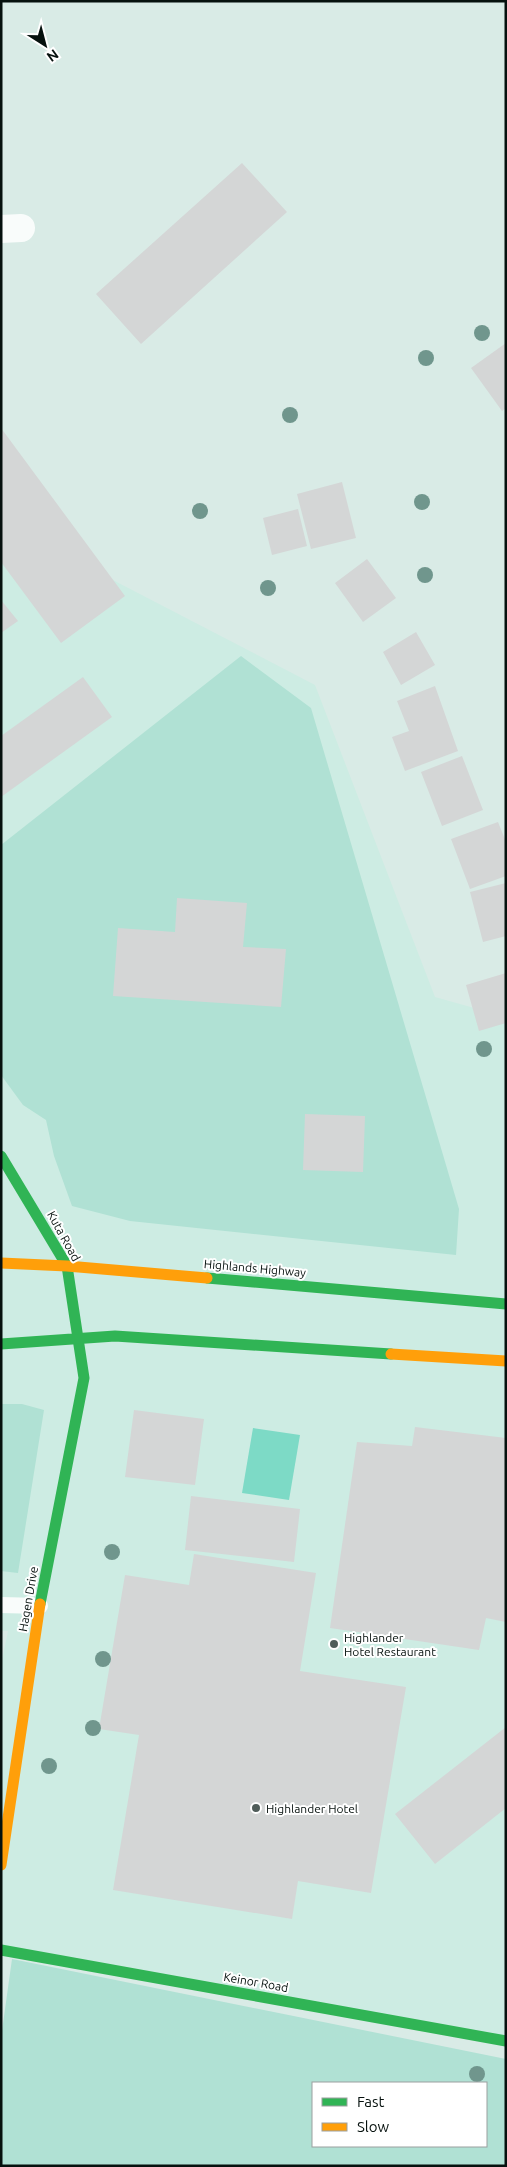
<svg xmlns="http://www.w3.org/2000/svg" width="507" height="2167" font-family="Ubuntu,sans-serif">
<rect width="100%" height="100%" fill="#d9ebe6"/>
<path fill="#cdece3" d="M1 522 315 685 435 997 506 1017V2041L1 1950V1665L8 1631H1Z"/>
<path fill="#b0e1d4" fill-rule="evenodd" d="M241 656 311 708 459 1209 456 1255 130 1221 72 1206 54 1156 46 1120 23 1105 1 1075V845Z
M1 1404H22L44 1410 18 1573 1 1571Z
M12 1959 506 2059V2166H1V2038ZM313 2083H486V2146H313Z"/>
<path fill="#7ddac6" d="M253 1428 300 1435 289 1500 242 1493Z"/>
<path fill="#d4d6d6" d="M242 163 287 212 141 344 96 294Z
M506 343V408L502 411 471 368Z
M1 428 125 596 61 643 1 562Z
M342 482 356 538 311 549 297 494Z
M298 509 307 546 272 555 263 518Z
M367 559 396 598 363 622 335 583Z
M1 600 18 621 1 633Z
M416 632 435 665 401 685 383 652Z
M83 677 112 717 1 797V736Z
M435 686 458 751 405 771 392 737 409 731 397 701Z
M462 756 483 810 442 826 421 772Z
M498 822 506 842V876L470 889 451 839Z
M506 883V936L483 942 470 892Z
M177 898 247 903 243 947 286 949 281 1007 113 996 118 928 175 932Z
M506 973V1023L479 1031 466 985Z
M305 1114 365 1116 363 1172 303 1170Z
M134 1410 204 1419 195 1485 125 1477Z
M415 1427 506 1438V1622L486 1618 479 1650 330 1628 357 1442 412 1446Z
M191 1496 300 1509 294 1562 185 1550Z
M194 1554 316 1573 300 1671 406 1687 371 1893 298 1881 292 1919 113 1890 139 1735 99 1729 125 1575 189 1585Z
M506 1727V1808L435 1864 395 1814Z"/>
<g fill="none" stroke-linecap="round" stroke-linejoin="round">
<path stroke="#f9fcfb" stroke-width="16" d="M1 1605 40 1606"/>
<path stroke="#f9fcfb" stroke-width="28" d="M1 229 21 228"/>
<path stroke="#30b455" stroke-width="11" d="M1 1156 67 1266 84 1378 40 1604
M207 1278 506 1304
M1 1344 115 1336 391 1354
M1 1950 506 2041"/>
<path stroke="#ff9f0a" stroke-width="11" d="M1 1263 67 1266 207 1278
M391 1354 506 1361
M1 1865 40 1604"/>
</g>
<g fill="#70968d">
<circle cx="482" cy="333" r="8"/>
<circle cx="426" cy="358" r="8"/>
<circle cx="290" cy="415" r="8"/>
<circle cx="422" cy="502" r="8"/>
<circle cx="200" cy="511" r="8"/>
<circle cx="425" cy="575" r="8"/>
<circle cx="268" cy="588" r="8"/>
<circle cx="484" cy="1049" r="8"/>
<circle cx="112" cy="1552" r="8"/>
<circle cx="103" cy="1659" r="8"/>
<circle cx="93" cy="1728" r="8"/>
<circle cx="49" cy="1766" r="8"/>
<circle cx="477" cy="2074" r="8"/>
</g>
<g fill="#505d5a" stroke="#fff" stroke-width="2">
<circle cx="334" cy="1644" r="5"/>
<circle cx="256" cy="1808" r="5"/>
</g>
<g text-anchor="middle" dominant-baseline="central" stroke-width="4" stroke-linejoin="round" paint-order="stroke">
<g font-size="12" fill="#06110e" stroke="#fff">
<text transform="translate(64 1236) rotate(61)">Kuta Road</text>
<text transform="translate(255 1268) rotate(5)">Highlands Highway</text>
<text transform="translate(28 1599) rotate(-80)">Hagen Drive</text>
<text transform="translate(256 1982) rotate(10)">Keinor Road</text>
</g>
<g font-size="12" fill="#06110e" stroke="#fff" text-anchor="start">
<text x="344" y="1637">Highlander<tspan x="344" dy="14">Hotel Restaurant</tspan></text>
<text x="266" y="1808">Highlander Hotel</text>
</g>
</g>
<rect width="507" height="2167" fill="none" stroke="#06110e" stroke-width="5"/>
<rect x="312" y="2082" width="175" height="65" fill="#ffffff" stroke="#9ba09f"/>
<rect x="322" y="2098" width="25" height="8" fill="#30b455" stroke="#9ba09f"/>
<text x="357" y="2107" font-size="15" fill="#06110e">Fast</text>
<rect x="322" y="2123" width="25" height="8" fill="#ff9f0a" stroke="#9ba09f"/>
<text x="357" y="2132" font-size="15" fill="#06110e">Slow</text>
<g transform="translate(45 45) rotate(144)" stroke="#ffffff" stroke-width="4" paint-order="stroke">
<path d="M0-4L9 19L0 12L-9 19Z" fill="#06110e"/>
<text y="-8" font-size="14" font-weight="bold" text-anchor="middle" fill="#06110e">N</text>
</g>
</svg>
